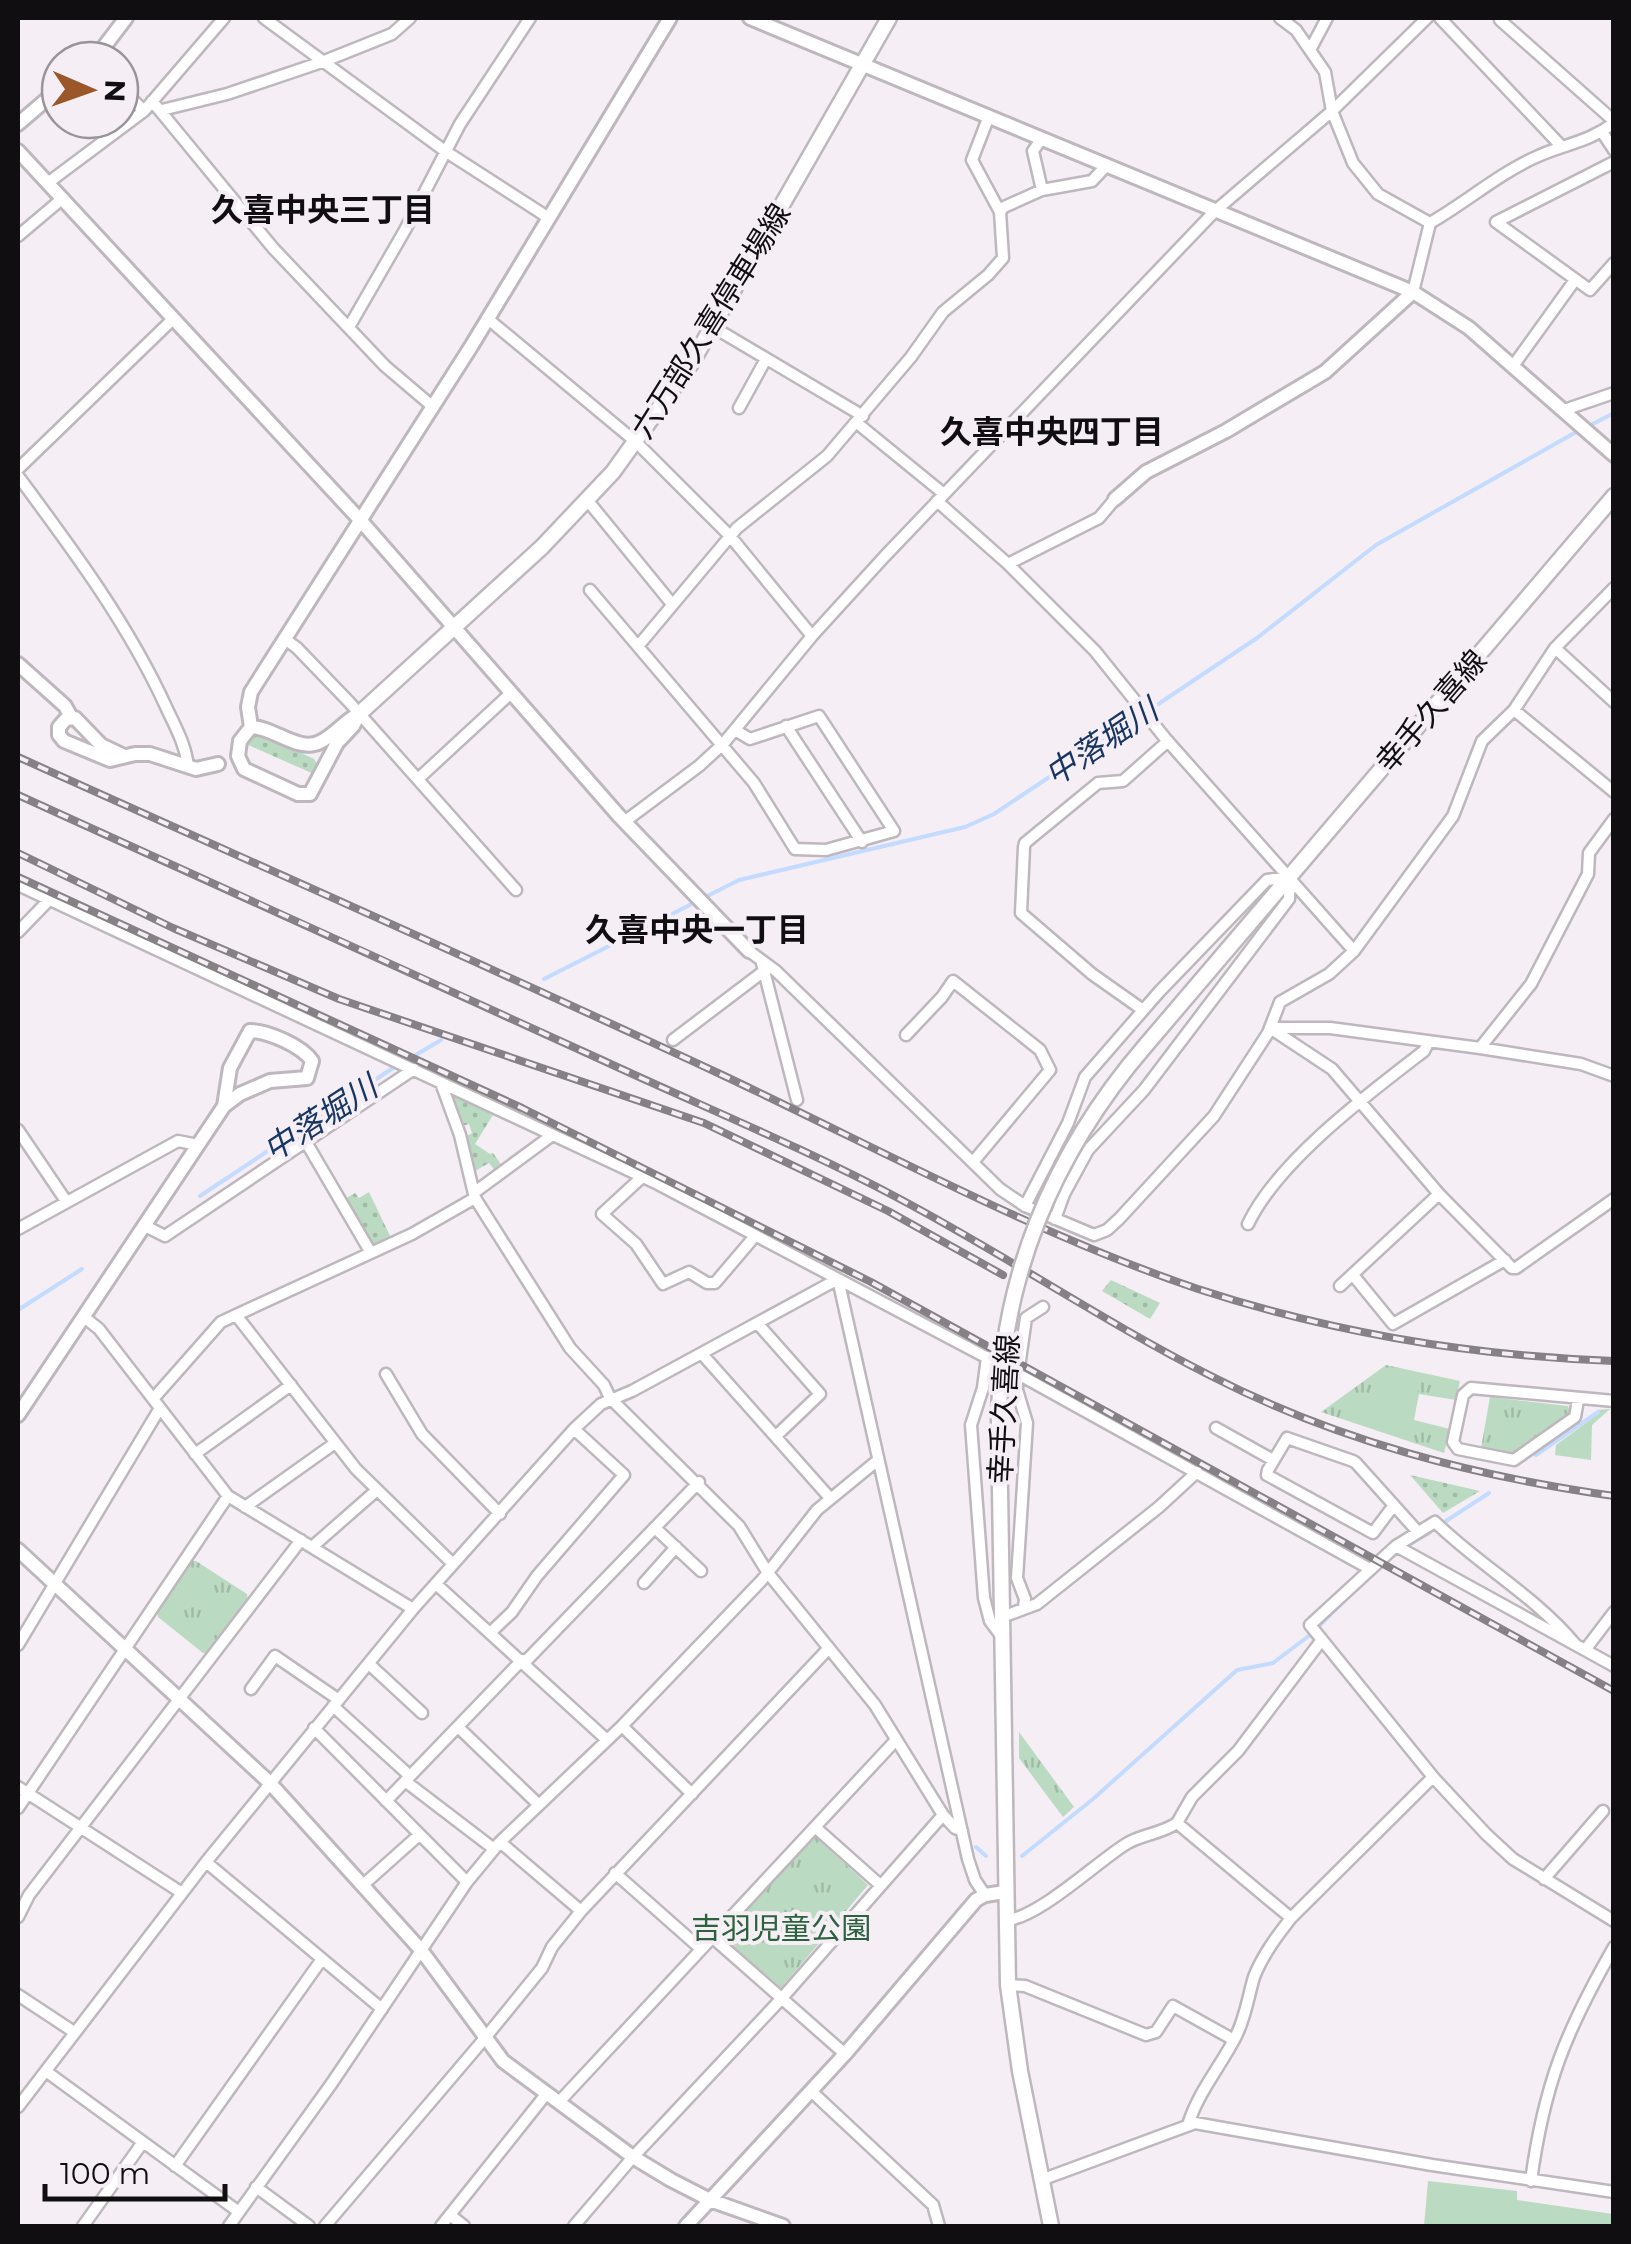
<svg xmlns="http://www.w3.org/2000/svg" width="1631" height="2244" font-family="Montserrat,'Noto Sans JP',sans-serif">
<defs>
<pattern id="grass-dots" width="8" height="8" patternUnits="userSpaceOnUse" patternTransform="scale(2.5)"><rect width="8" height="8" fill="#bbdac2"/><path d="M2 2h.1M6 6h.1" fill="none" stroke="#a0baa6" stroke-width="1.8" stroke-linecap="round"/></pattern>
<pattern id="park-tufts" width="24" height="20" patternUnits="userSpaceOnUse" patternTransform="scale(2.5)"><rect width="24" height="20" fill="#bbdac2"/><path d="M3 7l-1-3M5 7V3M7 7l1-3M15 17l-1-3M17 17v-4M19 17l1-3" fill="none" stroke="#a0baa6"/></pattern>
</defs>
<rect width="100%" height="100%" fill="#f5eef5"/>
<path fill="url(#grass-dots)" d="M263 735 314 759 318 765 316 775 246 744 249 737Z
M452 1094 493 1115 475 1144 490 1154 493 1153 503 1167 496 1172 489 1163 475 1171 465 1137 472 1133 469 1124 462 1126 450 1096Z
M369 1192 392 1240 372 1249 343 1200 355 1193 359 1198Z
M1111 1280 1160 1303 1150 1319 1102 1291Z
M1410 1475 1480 1491 1443 1513Z"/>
<path fill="url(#park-tufts)" d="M1386 1365 1460 1381 1456 1400 1419 1394 1414 1420 1450 1429 1444 1453 1321 1412Z
M1490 1397 1568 1406 1570 1413 1514 1454 1481 1448Z
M1610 1409 1592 1425 1591 1460 1555 1455 1556 1445 1598 1414 1597 1410Z
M190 1561H196L247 1594 248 1601 209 1654 203 1653 158 1617 157 1612Z
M1019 1732 1074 1807 1063 1817 1019 1758Z
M815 1836 868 1885 781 1988 721 1936Z"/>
<path fill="#bbdac2" d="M1390 1370 1421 1377 1408 1436 1377 1429Z
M1428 2181 1517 2191V2200L1613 2214V2226H1424Z"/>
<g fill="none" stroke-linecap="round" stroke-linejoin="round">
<path stroke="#c2dbfe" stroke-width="4" d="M1587 427 1614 413
M544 979 739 880 965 827 994 814 1257 638 1376 545 1578 431
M404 1062 441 1040
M200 1196 396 1066
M18 1310 82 1269
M1536 1455 1598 1412
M1443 1523 1489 1493
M1410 1544 1429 1533
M1318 1627 1353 1592
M976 1847 986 1856
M1022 1856 1093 1799 1237 1670 1273 1663 1310 1635"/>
<defs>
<path id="minor" d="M264 18 445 151 549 218
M1280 18 1296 30 1325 72 1332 111 1353 163 1378 194 1430 223
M1440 18 1562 147
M1500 20 1614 121
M1310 50 1327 18
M120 87 144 111
M152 101 273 248 385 366 432 406
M162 110 227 94 322 62 392 34 410 18
M989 116 972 160 1000 212
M1602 132 1614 150
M1614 162 1496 222 1590 290 1614 263
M49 182 144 111 224 18
M1042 190 1033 151 1042 138
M18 236 63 198
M1413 292 1430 223C1465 203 1500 173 1536 157 1564 144 1587 143 1614 123
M488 319 636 442 730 536 812 636
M349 327 405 230 460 124 530 18
M713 327 863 416
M1513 366 1575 280
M739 408 766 359
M1564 410 1614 393
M857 423 944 494
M18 469 173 319
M18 476C73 550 129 625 167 709 176 728 186 746 188 767
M588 501 672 604
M937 501 1008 564 1095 651 1165 738 1354 951
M1008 564 1099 518 1115 499
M590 590 754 783 795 849 826 850 894 831 819 716 750 739 735 730
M285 639 297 648 350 703 516 890
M639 645 737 528 827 456 911 357 943 312 988 275 1003 258 1000 212 1004 207 1042 190 1092 181 1107 165
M1555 648 1614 702
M1514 710 1614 792
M786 726 862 842
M418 779 511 693
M624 822 699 766 723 744 812 636 885 556 1215 211 1332 111 1427 18
M18 885 658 1184 1018 1374 1370 1569
M18 932 50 899
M749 951 776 971 1000 1189 1025 1206 1094 1235 1107 1230 1119 1219 1214 1116 1268 1033 1280 1002 1329 974 1354 951 1453 816 1482 741 1514 710 1555 648 1614 588
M762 963 797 1100
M1143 1010 1092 974 1021 913 1024 847 1025 843 1098 783 1123 781 1168 741
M1270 1028 1332 1069 1439 1194 1512 1268H1516L1614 1199
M1271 1028H1330L1480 1048 1581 1064 1614 1076
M906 1035 942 997 953 981 1040 1050 1050 1070 973 1162
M673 1040 764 971
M1480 1048 1531 984 1588 874 1589 853 1614 819
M441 1083 460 1135 475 1198 570 1348 604 1385 610 1398 739 1526 768 1573 875 1705 943 1815 955 1828 962 1831
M18 1130 66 1201
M306 1142 371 1253
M641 1178 602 1214 636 1244 663 1284 689 1272 707 1283H715L755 1236
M475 1192 551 1136
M1025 1206 1068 1123 1085 1077 1159 992 1267 880 1290 877 1289 899 1144 1090 1088 1150 1064 1194 1055 1219
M1248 1224C1278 1161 1368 1094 1424 1051L1428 1043
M145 1226 165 1236 414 1069
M18 1229 178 1141 198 1145
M1353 1275 1393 1324 1505 1260
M838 1279 968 1859 975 1880 985 1895
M1340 1286 1439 1194
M236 1315 356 1469 453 1564
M84 1317 99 1329 228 1496 413 1609
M758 1324 820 1394 776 1436
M702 1354 830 1498
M987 1357 983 1388 971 1425 984 1598 990 1621 1002 1637
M386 1374 422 1434 500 1514
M153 1399 221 1322 412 1234 475 1198
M1578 1400 1575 1417 1514 1460 1458 1449 1453 1442 1463 1395 1471 1388 1614 1401
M1216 1428 1273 1460
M195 1454 291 1385
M1394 1505 1373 1533 1267 1475 1268 1470 1287 1438 1353 1461 1356 1463 1418 1532
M245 1507 335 1443
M655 1528 701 1571
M1396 1546 1614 1666
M312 1547 377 1490
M644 1583 676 1547
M436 1584 607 1740
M1024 1607 1025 1599 1017 1578 1027 1423 1017 1390V1381L1026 1318 1043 1307
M1002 1617 1037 1604 1159 1507 1197 1472
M490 1633 512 1612 537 1576 624 1475 574 1429
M1575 1644C1535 1596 1480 1566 1435 1522L1396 1546 1310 1625 1433 1777 1486 1834 1513 1859 1614 1921
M18 1645 160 1408
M1585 1650 1614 1612
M524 1663 699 1482
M369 1664 422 1713
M251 1689 275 1656 339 1700
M333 1706 410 1776
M622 1726 692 1794
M458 1727 538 1804
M314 1728 467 1882
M405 1781 494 1849
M18 1787 182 1893
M386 1801 522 1660
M18 1808 228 1496
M815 1827 879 1884
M500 1842 581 1911
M206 1862 382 2009
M615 1873 701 1949
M1544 1879 1603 1811
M363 1885 419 1835
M18 1917 29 1895 301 1540
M1291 1918 1177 1823 1192 1797 1238 1751 1321 1641
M1006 1920C1037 1919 1097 1862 1126 1844 1142 1834 1161 1834 1177 1823
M712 1937 845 2054
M1008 1985 1025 1986 1146 2035 1156 2032 1173 2006 1234 2040
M18 1995 74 2032
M47 2072 239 2212
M811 2091 933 2205 939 2226
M559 2102 896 1740
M18 2107 206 1862 413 1609 574 1429 601 1404 632 1391 838 1279
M1188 2125C1198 2092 1221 2066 1236 2036 1246 2016 1248 1997 1254 1977 1262 1956 1277 1936 1291 1918L1433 1777
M175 2166 322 1959
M1041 2180 1195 2123 1432 2165 1614 2192
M1531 2181C1544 2084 1566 2031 1614 1947
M256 2187 309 2226
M450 2215 464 2226
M83 2226 143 2142
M229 2226 332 2083 467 1882 500 1842 622 1726 762 1580 817 1510 878 1460
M325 2226 485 2038 542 1968 552 1947 581 1911 829 1648
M441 2226 547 2093
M574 2226 633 2157 782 1998 943 1815"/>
<path id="tertiary" d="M750 18 1413 292 1469 328 1614 455
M94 60 126 18
M18 124 60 88
M18 151 361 521 619 816 749 951
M1115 499 1146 472 1226 431 1325 372 1413 292
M18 664 65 706 71 717
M359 714 353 726 337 743 310 794H298L244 769 238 756 240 741 251 727C273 727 299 753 320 742 335 735 344 721 359 714Z
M251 727 248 707 251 692 472 345 670 18
M124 756 101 745 75 718 66 719 59 727V735L64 741 110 760 135 754H150L196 769 218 764
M18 1415 224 1106 240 1094 270 1081 307 1078 312 1061C302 1046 268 1031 250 1031L230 1068 224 1106
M18 1550 269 1782 421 1950 503 2061 633 2157 671 2180 710 2200 783 2226
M686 2226 845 2054 976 1900 985 1895 1005 1892"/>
<path id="secondary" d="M359 714 542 547 613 472 692 362 889 18
M1146 1045 1614 496
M999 1428 1008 1985 1020 2071 1051 2226"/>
</defs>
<use href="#minor" stroke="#beb7bd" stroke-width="15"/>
<use href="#tertiary" stroke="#beb7bd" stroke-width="18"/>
<use href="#secondary" stroke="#beb7bd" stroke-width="19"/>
<use href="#minor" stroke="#fff" stroke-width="10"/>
<use href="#tertiary" stroke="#fff" stroke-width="12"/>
<use href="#secondary" stroke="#fff" stroke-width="14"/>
<defs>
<path id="rail" d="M18 757C251 862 486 965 718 1073 876 1147 1032 1233 1198 1289 1333 1333 1472 1356 1614 1361
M18 795C213 883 408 971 602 1060 701 1106 802 1147 898 1198 1004 1254 1104 1322 1211 1376 1338 1441 1473 1476 1614 1496
M18 853 173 928 339 999 704 1123 888 1211 1003 1275
M18 877 522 1108 871 1282 1614 1691"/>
</defs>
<use href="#rail" stroke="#858185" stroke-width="8"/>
<use href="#rail" stroke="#f5eef5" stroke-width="4" stroke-dasharray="11" stroke-linecap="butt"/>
<defs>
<path id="secondary-bridge" d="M999 1428C998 1283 1052 1154 1146 1045"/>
</defs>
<use href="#secondary-bridge" stroke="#beb7bd" stroke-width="19" stroke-linecap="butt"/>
<use href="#secondary-bridge" stroke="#fff" stroke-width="14"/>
</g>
<g text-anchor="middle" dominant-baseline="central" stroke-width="8" stroke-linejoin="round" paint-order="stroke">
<g font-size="30" fill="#100e10" stroke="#f5eef5">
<text transform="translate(711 321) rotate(-58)">六万部久喜停車場線</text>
<text transform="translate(1431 711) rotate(-49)">幸手久喜線</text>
<text transform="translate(1004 1409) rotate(-87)">幸手久喜線</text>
</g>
<g font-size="30" fill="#2b623d" stroke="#f5eef5">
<text x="781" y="1928">吉羽児童公園</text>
</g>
<g font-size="32" font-weight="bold" fill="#100e10" stroke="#f5eef5">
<text x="323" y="209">久喜中央三丁目</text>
<text x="1052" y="431">久喜中央四丁目</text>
<text x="697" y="929">久喜中央一丁目</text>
</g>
<g font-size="32" font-style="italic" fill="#173662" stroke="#f5eef5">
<text transform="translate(1101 742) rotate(-34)">中落堀川</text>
<text transform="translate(320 1118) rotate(-33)">中落堀川</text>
</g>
</g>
<rect width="1631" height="2244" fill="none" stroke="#100e10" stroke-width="40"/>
<g transform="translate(90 90) rotate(92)"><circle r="48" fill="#f5eef5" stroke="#999499" stroke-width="2.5"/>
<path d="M0-8L18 38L0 25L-18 38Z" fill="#9b562a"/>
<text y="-15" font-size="28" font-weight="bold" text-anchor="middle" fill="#100e10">N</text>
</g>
<path d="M45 2184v15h180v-15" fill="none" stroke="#100e10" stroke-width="5"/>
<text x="60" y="2184" font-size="30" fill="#100e10" stroke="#f5eef5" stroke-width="8" paint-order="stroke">100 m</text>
</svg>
